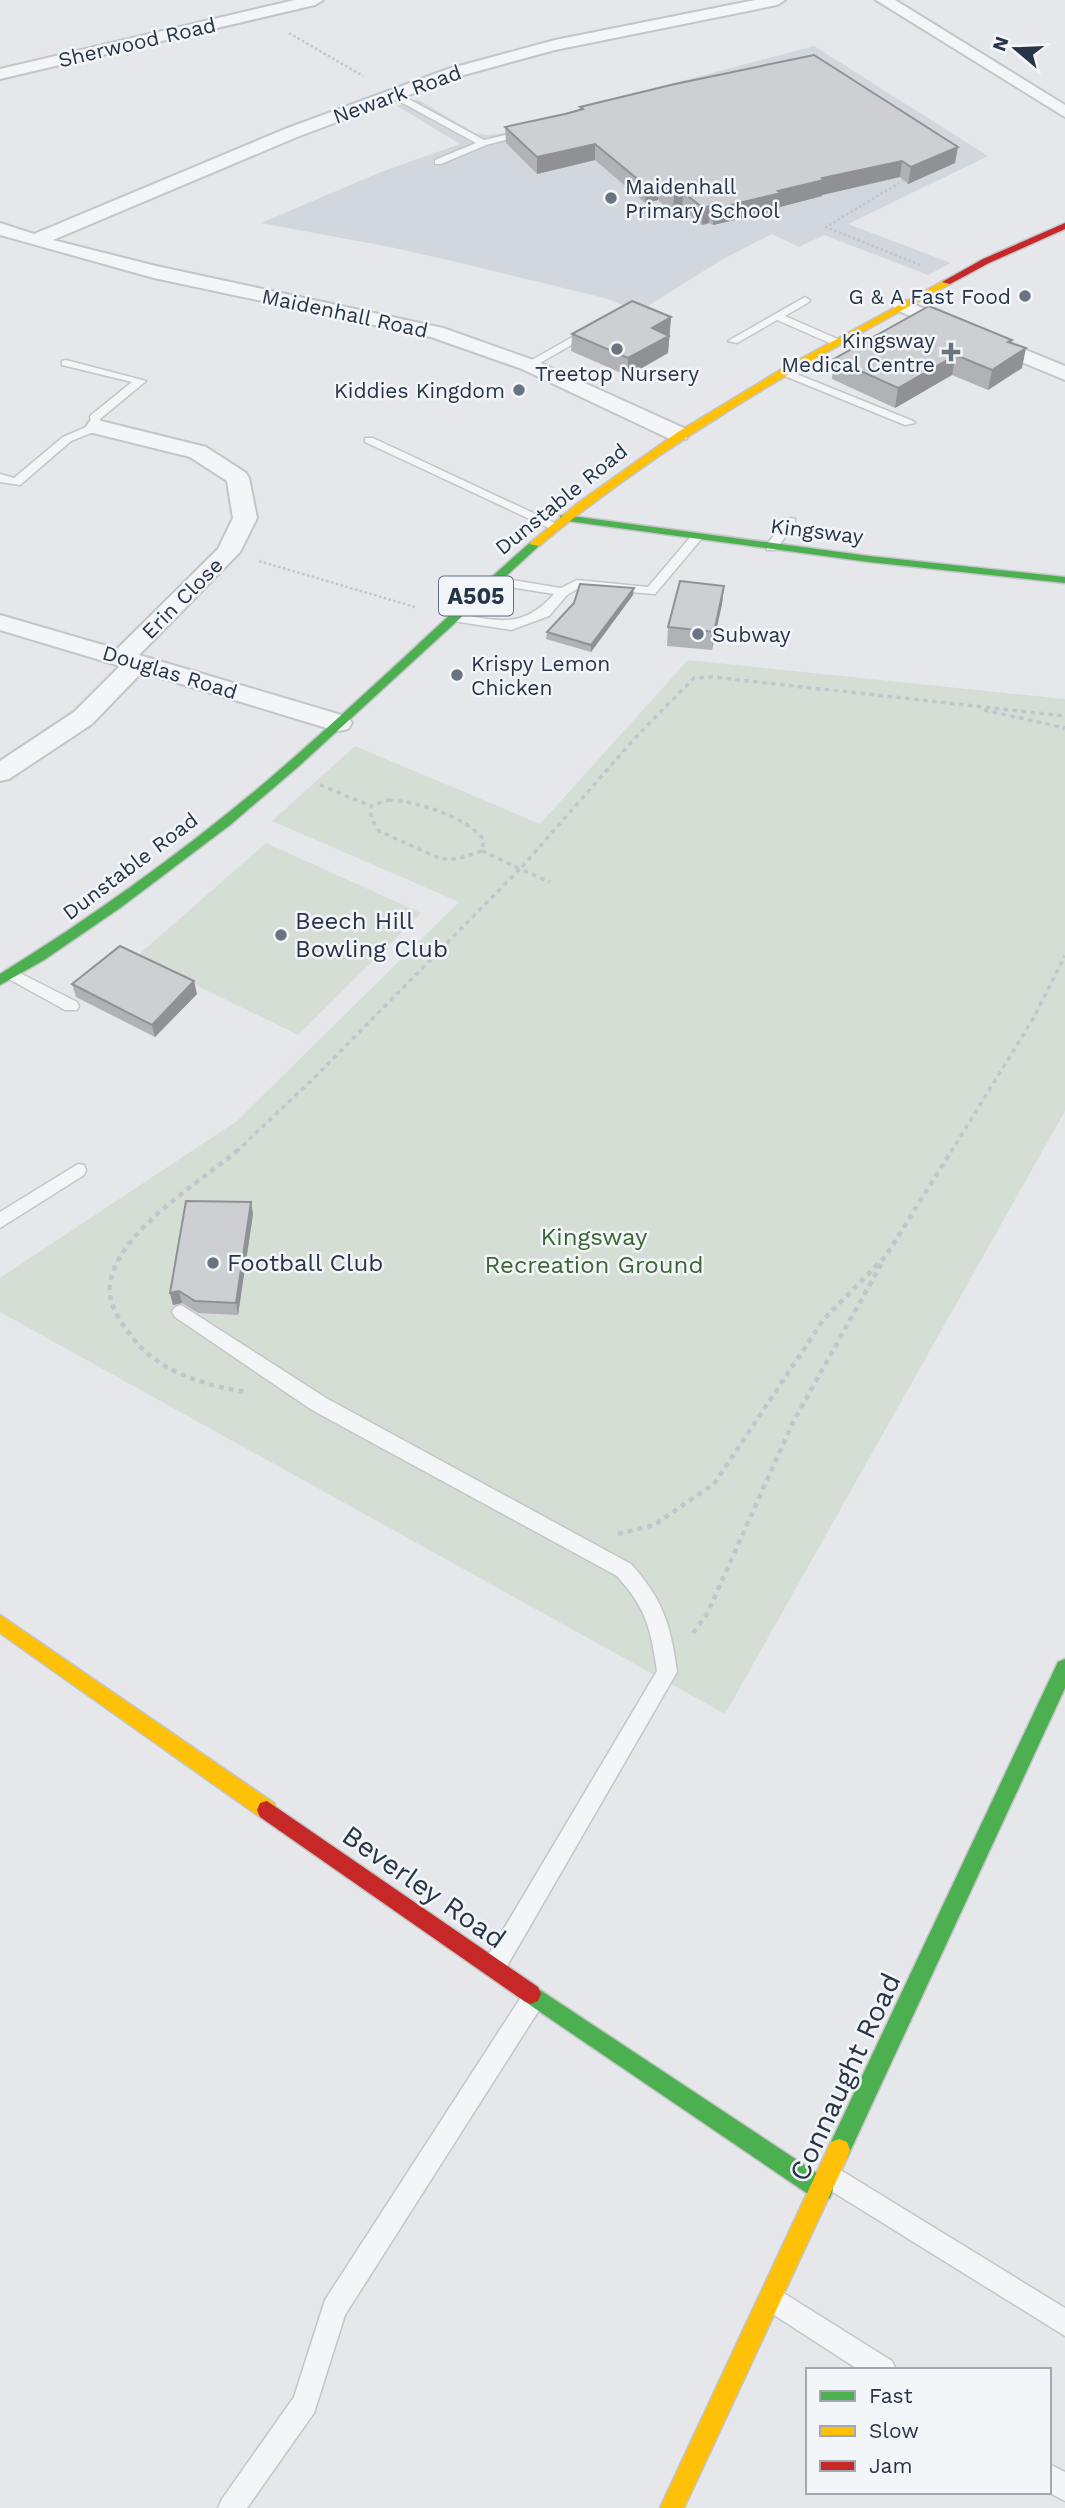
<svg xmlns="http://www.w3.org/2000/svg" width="1065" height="2508" font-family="'Work Sans',sans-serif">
<rect width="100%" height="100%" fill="#e5e7ea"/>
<path fill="#d2d7de" d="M814 46 988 156 848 224 951 263 928 275 824 235 799 247 772 234 723 259 638 312 608 299 465 264 395 248 261 223 381 172 460 144 397 106 417 99 475 133 488 135 506 133 594 104Z"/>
<path fill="#d5ded5" d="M688 660 1065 699V1111L725 1714 0 1312V1278L237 1121 459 902 272 821 355 746 540 824Z
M266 843 421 913 298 1035 137 956Z"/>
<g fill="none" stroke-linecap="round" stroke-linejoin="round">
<defs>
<path id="lane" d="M388 91H394L484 140 528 130 533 133 486 145 441 164H435V160L476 143 388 95Z
M805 297 810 300 809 302 785 316 840 340V344H832L777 320 737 343 728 341Z
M590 327 595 330 594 332 533 367 523 365Z
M66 360 146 381 100 419 101 429 71 441 20 485 0 482V474L14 478 63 437 91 425 90 416 132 382 62 365V361Z
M784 369 913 421 915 423 905 425 780 374 778 372Z
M365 438H373L561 526 551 529 365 442Z
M791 518 795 519V525L775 550H767V544L787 519Z
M697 533 703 537 655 594 579 588 567 595 549 616 511 630 453 621 447 617 453 613C497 620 521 631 554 594L490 584V578L494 577 561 588 577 580 648 587 693 534Z
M12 969 77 1002 79 1006 77 1010H65L7 978 4 974 7 970Z
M78 1164 84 1165 86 1170 84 1175 0 1228V1212Z
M181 1305 326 1398 631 1564C663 1599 671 1626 677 1672L503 1973 495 1976 487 1973 484 1965 487 1957 657 1671C651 1629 646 1608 617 1576L312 1410 175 1317 172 1312 175 1307Z
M533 1988 541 1991 544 1999 541 2007 345 2315 314 2413 247 2508H218L222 2499 294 2397 325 2300 525 1991Z
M829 2163 1065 2308V2336L820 2184 817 2175 820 2166Z
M774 2287 892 2361 896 2370H859L765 2309 761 2300 765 2291Z
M1049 2464 1065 2472V2501L1048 2492Z"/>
<path id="street" d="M295 0H323L315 5 0 79V69Z
M755 0H785L777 5 555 50 460 76 297 137 53 240 156 266 443 328 536 361 686 429 689 434 686 439H670L522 369 431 337 154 278 0 235V223L34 234 285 129 448 69 555 40Z
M876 0H895L1065 105V117Z
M903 300 1065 366V380L896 310 893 306 896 302Z
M97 420 206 447 246 473 249 478 257 518 240 552 139 655 348 717 352 723 348 729 339 731 330 729 142 672 92 724 9 779 0 781V761L74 712 120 666 0 630V615L117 649 218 549 233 518 227 481 190 457 89 432 86 427 89 422Z"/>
<path id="fast" d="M564 515 869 556 1065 577V583L869 562 560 520V516Z
M531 542 541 544 299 766 230 825 120 908 44 960 0 985V974C89 919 174 858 255 791 350 711 438 623 531 542Z
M1065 1659V1688L847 2158 839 2161 831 2158 828 2150 831 2142 1058 1662Z
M531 1984 830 2182 833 2190 830 2198 822 2201 814 2198 524 2001 521 1994 524 1987Z"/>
<path id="slow" d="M947 279 952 282 950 284C806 362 665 441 539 546L529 544 578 503 678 432 782 369Z
M0 1615 274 1803 277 1810 274 1817 267 1819 260 1817 0 1633Z
M839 2139 847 2142 850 2150 847 2158 684 2508H660L831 2142Z"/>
<path id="jam" d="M1065 223V229L989 263 950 284 942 282 983 259Z
M267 1801 538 1987 541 1994 538 2001 531 2004 524 2001 260 1817 257 1810 260 1803Z"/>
</defs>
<use href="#lane" stroke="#c3c5c8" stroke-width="3"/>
<use href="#street" stroke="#c3c5c8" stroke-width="4"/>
<use href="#fast" stroke="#c3c5c8" stroke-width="3"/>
<use href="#slow" stroke="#c3c5c8" stroke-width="3"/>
<use href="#jam" stroke="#c3c5c8" stroke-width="3"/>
<path stroke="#c2c5cb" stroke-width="2.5" stroke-dasharray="2.5 2.5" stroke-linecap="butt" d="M289 33 363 76
M904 180 826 227 920 265
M259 561 415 607"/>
<path stroke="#c2c5cb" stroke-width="3.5" stroke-dasharray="4.5 4.5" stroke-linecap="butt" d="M984 710 1065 728
M320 785 371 806
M389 800C417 801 467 817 484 840L482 851 457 859H441L379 831 371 818V806Z
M482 851 520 869 636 737 694 678 713 677 1065 716
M236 1152 316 1076 520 869 550 882
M951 1152 1033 1019 1065 956"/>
<path stroke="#c2c5cb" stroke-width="4.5" stroke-dasharray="5 5" stroke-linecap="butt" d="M238 1150C201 1182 104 1239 110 1295 112 1309 121 1322 129 1333 155 1371 203 1385 246 1392
M618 1534 654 1525 714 1484 824 1319 886 1256 952 1150
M693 1633 707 1614 793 1422 883 1261"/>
<use href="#lane" fill="#f4f5f7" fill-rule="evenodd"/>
<use href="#street" fill="#f4f5f7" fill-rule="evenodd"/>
<use href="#fast" fill="#4caf50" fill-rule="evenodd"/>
<use href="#slow" fill="#ffc107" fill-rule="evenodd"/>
<use href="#jam" fill="#c62828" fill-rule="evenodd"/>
</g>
<path fill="#b0b2b5" d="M580 107 955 163 908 184 900 177 822 195V196L780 207 779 210 713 225 709 223 702 225 682 209 673 212 658 200 645 203 595 160 537 174 506 143 505 127 565 114 580 110Z
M671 317 668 353 628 376 571 351 572 334Z
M1012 340 1011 343 1022 368 988 390 952 375 895 408 832 379 834 359Z
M724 586 722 604 712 650 667 646 668 627Z
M633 595 591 652 546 639 547 632Z
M72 984 197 994 155 1037 76 997Z
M253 1214 238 1315 198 1313 182 1303 173 1305 170 1293Z"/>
<path fill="#909194" d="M595 144V160L537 174V157Z
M958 147 955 163 908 184 911 167Z
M902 161 900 177 822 195V196L780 207 779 210 713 225 714 209 822 178Z
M659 183 658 200 645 203 646 186Z
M683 192 682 209 673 212 674 195Z
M710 206 709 223 702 225 703 208Z
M671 317 668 353 628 376V358L652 328Z
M1026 348 1022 368 988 390 992 370Z
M956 355 952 375 895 408 898 388Z
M724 586 722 604 712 650 714 632Z
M634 588 633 595 591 652V645Z
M194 981 197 994 155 1037 152 1025Z
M251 1202 253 1214 238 1315 236 1303Z
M179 1291 182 1303 173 1305 170 1293Z"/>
<path fill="#cdcfd3" stroke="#909194" stroke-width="2" d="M814 55 958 147 911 167 902 161 822 178 824 180 778 191 781 193 714 209 710 206 703 208 683 192 674 195 659 183 646 186 595 144 537 157 505 127 565 114 583 109 580 107 675 84Z
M632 301 671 317 652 328 669 336 628 358 572 334Z
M929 306 1012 340 1008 342 1026 348 992 370 956 355 898 388 834 359Z
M680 581 724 586 714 632 668 627Z
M580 584 634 588 591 645 547 632 574 603Z
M120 946 194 981 152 1025 72 984Z
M186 1201 251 1202 236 1303 195 1301 179 1291 170 1293Z"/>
<g fill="#6a7380" stroke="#f3f6f9" stroke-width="2.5">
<circle cx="611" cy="198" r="7"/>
<circle cx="1025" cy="296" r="7"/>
<circle cx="617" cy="349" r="7"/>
<path d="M947.5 341.5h7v7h7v7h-7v7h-7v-7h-7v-7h7z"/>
<circle cx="519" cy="390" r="7"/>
<circle cx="698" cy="634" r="7"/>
<circle cx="457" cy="675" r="7"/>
<circle cx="281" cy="935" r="7"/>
<circle cx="213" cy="1263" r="7"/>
</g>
<g text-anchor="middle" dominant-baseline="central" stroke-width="5" stroke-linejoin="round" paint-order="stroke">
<g font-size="21" fill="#283447" stroke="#f3f6f9">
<text transform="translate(137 42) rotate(-13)">Sherwood Road</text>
<text transform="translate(397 94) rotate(-20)">Newark Road</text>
<text transform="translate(345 313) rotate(12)">Maidenhall Road</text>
<text transform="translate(561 499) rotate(-39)">Dunstable Road</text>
<text transform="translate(817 531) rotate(7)">Kingsway</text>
<text transform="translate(182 598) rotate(-45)">Erin Close</text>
<text transform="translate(170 672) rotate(17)">Douglas Road</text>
<text transform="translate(130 866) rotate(-37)">Dunstable Road</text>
</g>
<g font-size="21" fill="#283447" stroke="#f3f6f9" text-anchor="start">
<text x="625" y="186">Maidenhall<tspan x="625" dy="24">Primary School</tspan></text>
<text x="1011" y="296" text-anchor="end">G &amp; A Fast Food</text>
<text x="935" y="340" text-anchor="end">Kingsway<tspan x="935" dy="24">Medical Centre</tspan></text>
<text x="617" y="373" text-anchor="middle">Treetop Nursery</text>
<text x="505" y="390" text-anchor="end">Kiddies Kingdom</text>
<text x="712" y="634">Subway</text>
<text x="471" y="663">Krispy Lemon<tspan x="471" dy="24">Chicken</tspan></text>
</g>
<rect fill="#f3f6f9" stroke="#656e7c" stroke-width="2" x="439" y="576.5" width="74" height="39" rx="5"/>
<g font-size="23" font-weight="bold" fill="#283447">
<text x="476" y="596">A505</text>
</g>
<g font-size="24" fill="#283447" stroke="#f3f6f9" text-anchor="start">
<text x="295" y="921">Beech Hill<tspan x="295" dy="28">Bowling Club</tspan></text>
<text x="227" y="1263">Football Club</text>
</g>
<g font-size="24" fill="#3e6434" stroke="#f3f6f9">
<text x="594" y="1237">Kingsway<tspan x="594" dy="28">Recreation Ground</tspan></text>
</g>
<g font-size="28" fill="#283447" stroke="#f3f6f9">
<text transform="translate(424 1887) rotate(35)">Beverley Road</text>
<text transform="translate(845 2077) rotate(-65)">Connaught Road</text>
</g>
</g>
<rect x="806" y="2368" width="245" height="126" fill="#f3f6f9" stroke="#a2a8b2" stroke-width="2"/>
<rect x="820" y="2391" width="35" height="10" fill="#4caf50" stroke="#a2a8b2" stroke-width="2"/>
<text x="869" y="2403" font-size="21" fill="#283447">Fast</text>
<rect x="820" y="2426" width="35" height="10" fill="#ffc107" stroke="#a2a8b2" stroke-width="2"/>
<text x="869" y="2438" font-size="21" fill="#283447">Slow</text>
<rect x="820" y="2461" width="35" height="10" fill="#c62828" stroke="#a2a8b2" stroke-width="2"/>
<text x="869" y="2473" font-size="21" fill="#283447">Jam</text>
<g transform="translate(1016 49) rotate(289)" stroke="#f3f6f9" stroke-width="5" paint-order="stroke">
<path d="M0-5L12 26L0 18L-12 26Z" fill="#283447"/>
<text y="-10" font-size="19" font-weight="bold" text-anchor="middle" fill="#283447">N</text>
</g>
</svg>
